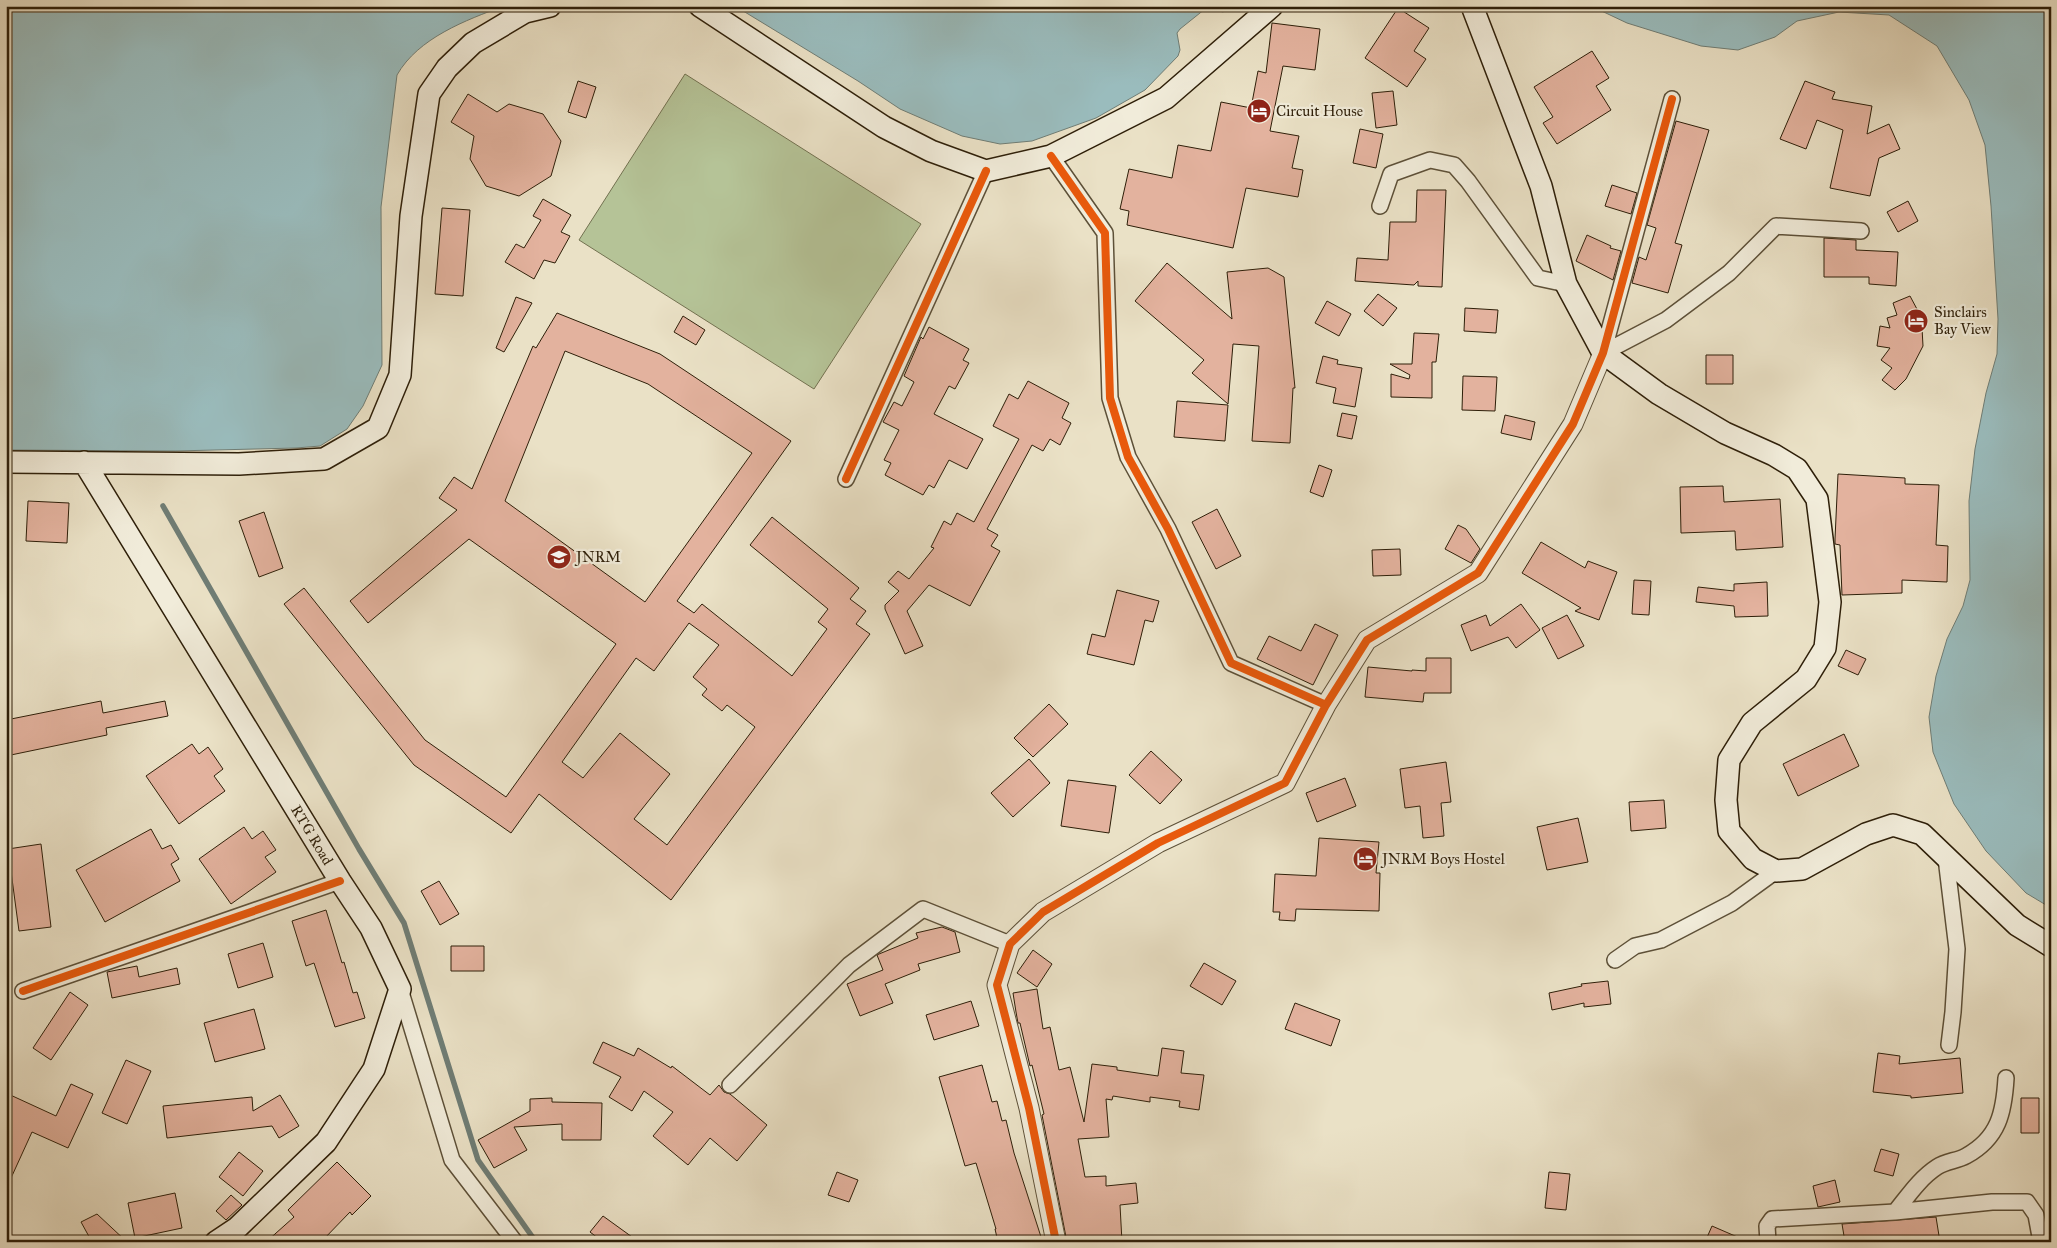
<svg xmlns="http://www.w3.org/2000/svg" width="2057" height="1248" font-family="'IM FELL Great Primer',serif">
<rect width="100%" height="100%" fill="#eae1c6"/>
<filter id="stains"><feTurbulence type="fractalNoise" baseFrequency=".004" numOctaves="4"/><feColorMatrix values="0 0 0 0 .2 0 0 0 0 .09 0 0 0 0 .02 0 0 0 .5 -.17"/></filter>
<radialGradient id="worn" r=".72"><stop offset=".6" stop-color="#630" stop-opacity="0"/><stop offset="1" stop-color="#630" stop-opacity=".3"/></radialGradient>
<path fill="#b5c397" stroke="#727150" d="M685 74 921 224 814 389 579 240Z"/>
<path fill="#9abcbd" stroke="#6f7d75" d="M6 6H504C466 20 418 38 397 75L381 207 382 365 363 406 347 429 320 446 296 448 175 451 6 450Z
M735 6H1232L1223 12 1209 8 1205 9 1180 29 1177 33 1180 50 1178 56 1145 90 1096 118 1032 141 1000 144 962 136 900 109 858 81Z
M1591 6H2051V908L2026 893 1986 851 1954 804 1933 752 1929 717 1936 676 1947 639 1963 606 1970 580 1969 501 1975 449 1986 393 1997 354 1998 319 1991 206 1985 145 1969 100 1937 46 1889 15 1839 12 1797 21 1775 37 1738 50 1701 46 1627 23Z"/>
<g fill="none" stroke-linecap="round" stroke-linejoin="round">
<path stroke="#6f7d75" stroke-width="5.5" d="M163 506 359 849 404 923 478 1160 536 1242"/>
</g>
<path fill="#e3b29e" stroke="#2e1f09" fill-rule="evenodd" d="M1398 8 1429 28 1414 51 1426 59 1407 87 1365 58Z
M1272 23 1320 29 1315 70 1283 66 1270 131 1299 136 1292 168 1303 170 1298 197 1246 188 1233 248 1127 225 1129 211 1120 209 1129 169 1172 178 1178 145 1211 151 1221 102 1251 108 1258 71 1266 73Z
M1592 51 1609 78 1596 86 1611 110 1557 144 1543 123 1553 117 1534 87Z
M578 81 596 87 586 118 568 112Z
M1805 81 1835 92 1832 99 1872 106 1867 134 1889 124 1900 149 1879 158 1870 196 1830 188 1843 130 1817 120 1806 149 1780 139Z
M1393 91 1397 125 1376 128 1372 93Z
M468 94 497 112 509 104 543 114 561 141 551 176 519 196 486 186 470 159 474 136 451 122Z
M1676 121 1709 130 1675 243 1682 245 1668 293 1632 283 1639 257 1646 260 1656 228 1647 225Z
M1360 129 1383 134 1376 168 1353 163Z
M1612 185 1637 193 1631 214 1605 206Z
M1417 190H1446L1442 287 1418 286V281L1414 285 1355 281 1357 258 1388 260 1390 222H1416Z
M543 199 571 215 561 232 570 236 555 263 544 260 534 279 505 262 516 244 524 248 541 220 533 216Z
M1908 201 1918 221 1898 232 1887 212Z
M442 208 470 210 463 296 435 294Z
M1587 235 1611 246 1610 248 1621 251 1613 280 1576 261Z
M1824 238 1856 240V250L1898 252 1896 286 1869 284V277H1824Z
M1167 263 1232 319 1227 272 1268 268 1284 277 1295 388H1293L1290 443 1252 441 1259 346 1233 344 1228 404 1192 373 1204 360 1135 301Z
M1378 294 1397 308 1383 326 1364 311Z
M1910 296 1918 311 1922 328 1923 346 1906 379 1895 390 1882 380 1892 368 1881 360 1890 348 1877 346 1880 326 1890 328 1887 318 1897 315 1893 303Z
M516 297 532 303 504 352 496 348Z
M1327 301 1351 314 1339 336 1315 323Z
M1465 308 1498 310 1496 333 1464 331Z
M557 313 660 354 791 441 677 601 694 613 702 604 792 676 827 629 818 622 828 609 750 545 772 517 859 588 850 599 866 611 856 624 870 634 671 900 539 794 511 833 414 765 284 604 304 588 425 740 506 797 616 644 469 539 368 623 350 601 457 510 439 498 454 477 472 489 533 346 536 348ZM565 351 648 384 752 453 645 602 505 501ZM689 623 719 645 693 677 707 689 702 695 722 711 727 705 755 727 667 845 634 819 670 774 620 733 583 778 562 762 636 658 654 671Z
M683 316 705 330 696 345 674 332Z
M929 327 969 349 963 360 969 363 955 389 949 386 934 414 983 439 967 469 949 460 934 488 929 485 923 495 885 475 891 463 884 460 899 430 883 422 894 402 902 406 914 382 904 376 921 337 923 339Z
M1414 333 1439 334 1436 362H1432V398L1391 397V374L1409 379 1410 375 1390 364H1412Z
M1706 355H1733V384H1706Z
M1323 356 1338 360 1337 364 1362 368 1355 407 1333 403 1336 388 1316 383Z
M1463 376 1497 377 1495 411 1462 410Z
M1028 381 1069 403 1062 418 1071 423 1060 445 1050 439 1043 451 1032 445 987 529 998 535 991 546 1000 551 970 606 929 585 907 611 923 646 905 654 885 609V605L899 591 888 582 898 571 909 579 934 548 931 547 944 521 951 525 957 513 974 522 1019 439 993 426 1009 394 1018 399Z
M1177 401 1228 405 1225 441 1174 437Z
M1342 413 1357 416 1352 439 1337 436Z
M1505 415 1535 422 1531 440 1501 433Z
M1319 465 1332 470 1323 497 1310 492Z
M1838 474 1905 478V484L1939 485 1936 545 1948 546 1947 582 1902 580V593L1842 595 1840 545 1835 544V539Z
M1723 486 1724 502 1780 499 1783 547 1736 550 1735 531 1681 533 1680 487Z
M28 501 69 503 67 543 26 541Z
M1217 509 1241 556 1216 569 1192 522Z
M264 512 283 568 259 577 239 521Z
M1458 525 1466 529 1480 549 1471 563 1445 549Z
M1541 542 1585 568 1588 561 1617 572 1599 620 1575 611 1581 608 1522 573Z
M1400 549 1401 575 1373 576 1372 550Z
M1634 580 1651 581 1649 615 1632 614Z
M1767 582 1768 616 1735 617 1734 606 1696 602 1698 587 1734 591V584Z
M1117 590 1159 601 1153 622 1145 620 1134 665 1087 654 1092 634 1105 637Z
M1521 604 1540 630 1516 648 1508 637 1471 651 1461 625 1486 615 1490 626Z
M1567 615 1584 646 1558 659 1542 628Z
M1315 624 1338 635 1313 685 1257 659 1269 636 1301 651Z
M1846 650 1866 659 1858 675 1838 666Z
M1426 658H1451V693H1424L1423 702 1365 697 1368 667 1412 671V670L1426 671Z
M101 701 103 713 165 701 168 716 106 728 107 735 6 756V720Z
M1049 704 1068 724 1033 757 1014 738Z
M1844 734 1859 766 1798 796 1783 764Z
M192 744 199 754 208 747 223 769 214 776 225 791 179 824 146 776Z
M1151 751 1182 780 1160 804 1129 775Z
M1029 759 1050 783 1013 817 991 793Z
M1446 762 1451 802 1441 803 1444 836 1423 838 1420 806 1405 808 1400 769Z
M1345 778 1356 806 1317 822 1306 793Z
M1068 780 1116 786 1109 833 1061 826Z
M1664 800 1666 828 1631 831 1629 802Z
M1578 818 1588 862 1547 870 1537 827Z
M244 827 252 839 263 831 276 850 265 857 276 872 231 904 199 859Z
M151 829 162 849 171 845 179 859 171 864 180 881 105 922 76 870Z
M1319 838 1379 842 1376 873H1380L1379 911 1296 909 1295 921 1279 920 1280 912H1273L1275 874 1316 876Z
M41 844 51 927 19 931 8 849Z
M439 881 459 914 440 925 421 891Z
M326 910 342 963 344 962 353 993 357 992 365 1018 335 1027 314 963 306 966 292 921Z
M942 927 955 932 960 952 918 964 920 970 885 984 893 1003 860 1016 847 984 883 970 877 955 879 954 918 938 916 933Z
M263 943 273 977 238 988 228 954Z
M451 946H484V971H451Z
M1033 950 1052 964 1037 987 1017 973Z
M1204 963 1236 981 1222 1005 1190 986Z
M137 966 139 977 177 968 180 984 112 998 107 972Z
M1608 981 1611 1004 1584 1007V1003L1552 1010 1549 993 1582 986 1581 984Z
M1037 989 1043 1029 1050 1027 1059 1070 1070 1067 1084 1122 1092 1064 1117 1067V1070L1158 1076 1162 1048 1184 1051 1181 1073 1204 1075 1199 1110 1179 1107 1180 1101 1150 1097V1102L1113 1096 1112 1100 1106 1099 1109 1137 1078 1139 1085 1177 1106 1176V1186L1136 1183 1138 1203 1120 1205 1122 1242H1067L1042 1115 1044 1114 1032 1065 1030 1066 1020 1023H1018L1016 1012 1013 993Z
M70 992 88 1005 51 1060 33 1048Z
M971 1001 979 1026 934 1040 926 1015Z
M1295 1003 1340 1020 1331 1046 1285 1029Z
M254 1009 265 1049 215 1062 204 1023Z
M603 1042 634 1056 638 1048 671 1068 672 1066 710 1095 719 1085 724 1092 730 1094 767 1125 737 1161 710 1138 688 1165 653 1136 673 1112 644 1091 632 1111 609 1097 621 1077 593 1063Z
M1878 1053 1900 1056 1899 1064 1960 1058 1963 1093 1911 1098V1096L1873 1092Z
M126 1060 151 1071 127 1124 102 1113Z
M982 1065 992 1102 997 1101 1002 1121 1006 1120 1014 1153 1042 1240 1034 1242H998L995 1229H996L976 1163 965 1166 939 1077Z
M71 1084 93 1094 68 1148 32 1132 6 1189V1093L56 1116Z
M280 1095 299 1126 279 1138 272 1126 167 1138 163 1106 252 1097 253 1111Z
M552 1098V1102L602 1103 601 1140H562V1124L514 1127 527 1150 494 1168 478 1140 530 1111V1099Z
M2021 1098H2039V1133H2021Z
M1881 1149 1899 1154 1893 1176 1874 1171Z
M239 1152 263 1171 243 1196 219 1177Z
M337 1162 371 1196 352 1215 350 1212 321 1242H266L294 1217 288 1210Z
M837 1172 858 1180 849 1202 828 1195Z
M1549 1172 1570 1174 1566 1210 1545 1208Z
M1835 1180 1840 1202 1818 1207 1813 1186Z
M175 1193 182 1228 135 1238 128 1203Z
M231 1195 242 1205 226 1220 216 1211Z
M97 1214 127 1242H92L81 1222Z
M603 1216 639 1242H603L590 1232Z
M1936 1217 1940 1242H1845L1842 1224Z
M1712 1226 1749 1242H1705Z"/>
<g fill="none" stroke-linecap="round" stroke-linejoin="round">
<defs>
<path id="minor" d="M1051 156 1105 233 1110 398 1128 457 1168 529 1231 663 1326 705
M1380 206 1391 174 1430 160 1454 165 1468 181 1538 278 1566 284
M1603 353 1666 320 1729 273 1776 226 1861 231
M1603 353 1672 99
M846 479 986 171
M1946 858 1957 949 1953 1012 1949 1045
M1615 960 1635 946 1661 940 1732 903 1776 871
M400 989 452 1160 515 1242
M23 991 340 881
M730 1085 849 965 923 909 1010 944
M1895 1212C1908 1196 1920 1178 1937 1167 1946 1161 1957 1161 1966 1156 1999 1138 2004 1112 2006 1078
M1768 1242 1767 1226 1772 1219 1895 1212 1992 1202H2027L2036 1215 2041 1242"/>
<path id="tertiary" d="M1056 1242 1029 1108 997 985 1010 944 1043 912 1158 843 1285 783 1326 705 1367 640 1478 573 1573 424 1603 353"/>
<path id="secondary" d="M700 6 884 127 931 151 986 171 1051 156 1166 98 1272 6
M1472 6 1541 186 1566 284 1603 353 1659 394 1725 433 1774 455 1797 469 1817 499 1830 602 1825 648 1806 679 1752 723 1729 760 1726 800 1729 831 1753 859 1776 871 1802 869 1866 834 1893 825 1922 834 2017 925 2051 946
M6 462 239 464 324 459 378 428 400 375 411 216 429 94 447 68 473 43 525 12 550 6
M84 462 340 881 371 928 400 989 374 1069 326 1142 237 1228 216 1242"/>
</defs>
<use href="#minor" stroke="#5d5038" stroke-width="18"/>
<use href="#tertiary" stroke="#5d5038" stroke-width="21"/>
<use href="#secondary" stroke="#2e1f09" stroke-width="24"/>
<use href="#minor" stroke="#f1ecda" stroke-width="15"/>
<use href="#tertiary" stroke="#f1ecda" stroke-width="19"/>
<use href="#secondary" stroke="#f1ecda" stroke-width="21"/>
<defs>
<path id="cycleway" d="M1051 156 1105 233 1110 398 1128 457 1168 529 1231 663 1326 705
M846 479 986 171
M23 991 340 881
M1056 1242 1029 1108 997 985 1010 944 1043 912 1158 843 1285 783 1326 705 1367 640 1478 573 1573 424 1603 353 1672 99"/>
</defs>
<use href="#cycleway" stroke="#f1ecda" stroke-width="11"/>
<use href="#cycleway" stroke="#e8590c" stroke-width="8"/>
</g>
<defs>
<symbol id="hotel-disc" viewBox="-11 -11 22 22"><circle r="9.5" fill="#8f2418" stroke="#f1ecda"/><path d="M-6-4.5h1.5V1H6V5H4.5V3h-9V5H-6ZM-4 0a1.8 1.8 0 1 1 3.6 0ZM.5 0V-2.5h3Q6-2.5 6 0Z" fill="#fff"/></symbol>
<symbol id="university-disc" viewBox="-11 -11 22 22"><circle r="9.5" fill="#8f2418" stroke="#f1ecda"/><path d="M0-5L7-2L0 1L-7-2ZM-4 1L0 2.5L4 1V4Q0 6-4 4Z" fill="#fff"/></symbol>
</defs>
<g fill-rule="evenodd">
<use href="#hotel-disc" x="1245" y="97" width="28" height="28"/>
<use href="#hotel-disc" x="1902" y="307" width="28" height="28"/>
<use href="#university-disc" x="545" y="543" width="28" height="28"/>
<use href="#hotel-disc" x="1351" y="845" width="28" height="28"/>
</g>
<g text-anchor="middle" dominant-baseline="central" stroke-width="4.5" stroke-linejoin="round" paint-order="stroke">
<g font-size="15" fill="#2e1f09" stroke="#f1ecda" text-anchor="start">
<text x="1276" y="111">Circuit House</text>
<text x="1934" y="312">Sinclairs<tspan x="1934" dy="17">Bay View</tspan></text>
<text x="576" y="557">JNRM</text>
<text x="1382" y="859">JNRM Boys Hostel</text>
</g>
<g font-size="15" fill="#2e1f09" stroke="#f1ecda">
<text transform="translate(312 835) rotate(59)">RTG Road</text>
</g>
</g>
<rect width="2057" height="1248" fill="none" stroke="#eae1c6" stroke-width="25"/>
<rect x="8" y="8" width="2042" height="1233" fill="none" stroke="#2e1f09" stroke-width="2.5"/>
<rect x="12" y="12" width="2032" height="1223" fill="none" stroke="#2e1f09"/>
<rect width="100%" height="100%" filter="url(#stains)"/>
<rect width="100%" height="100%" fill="url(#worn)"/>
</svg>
